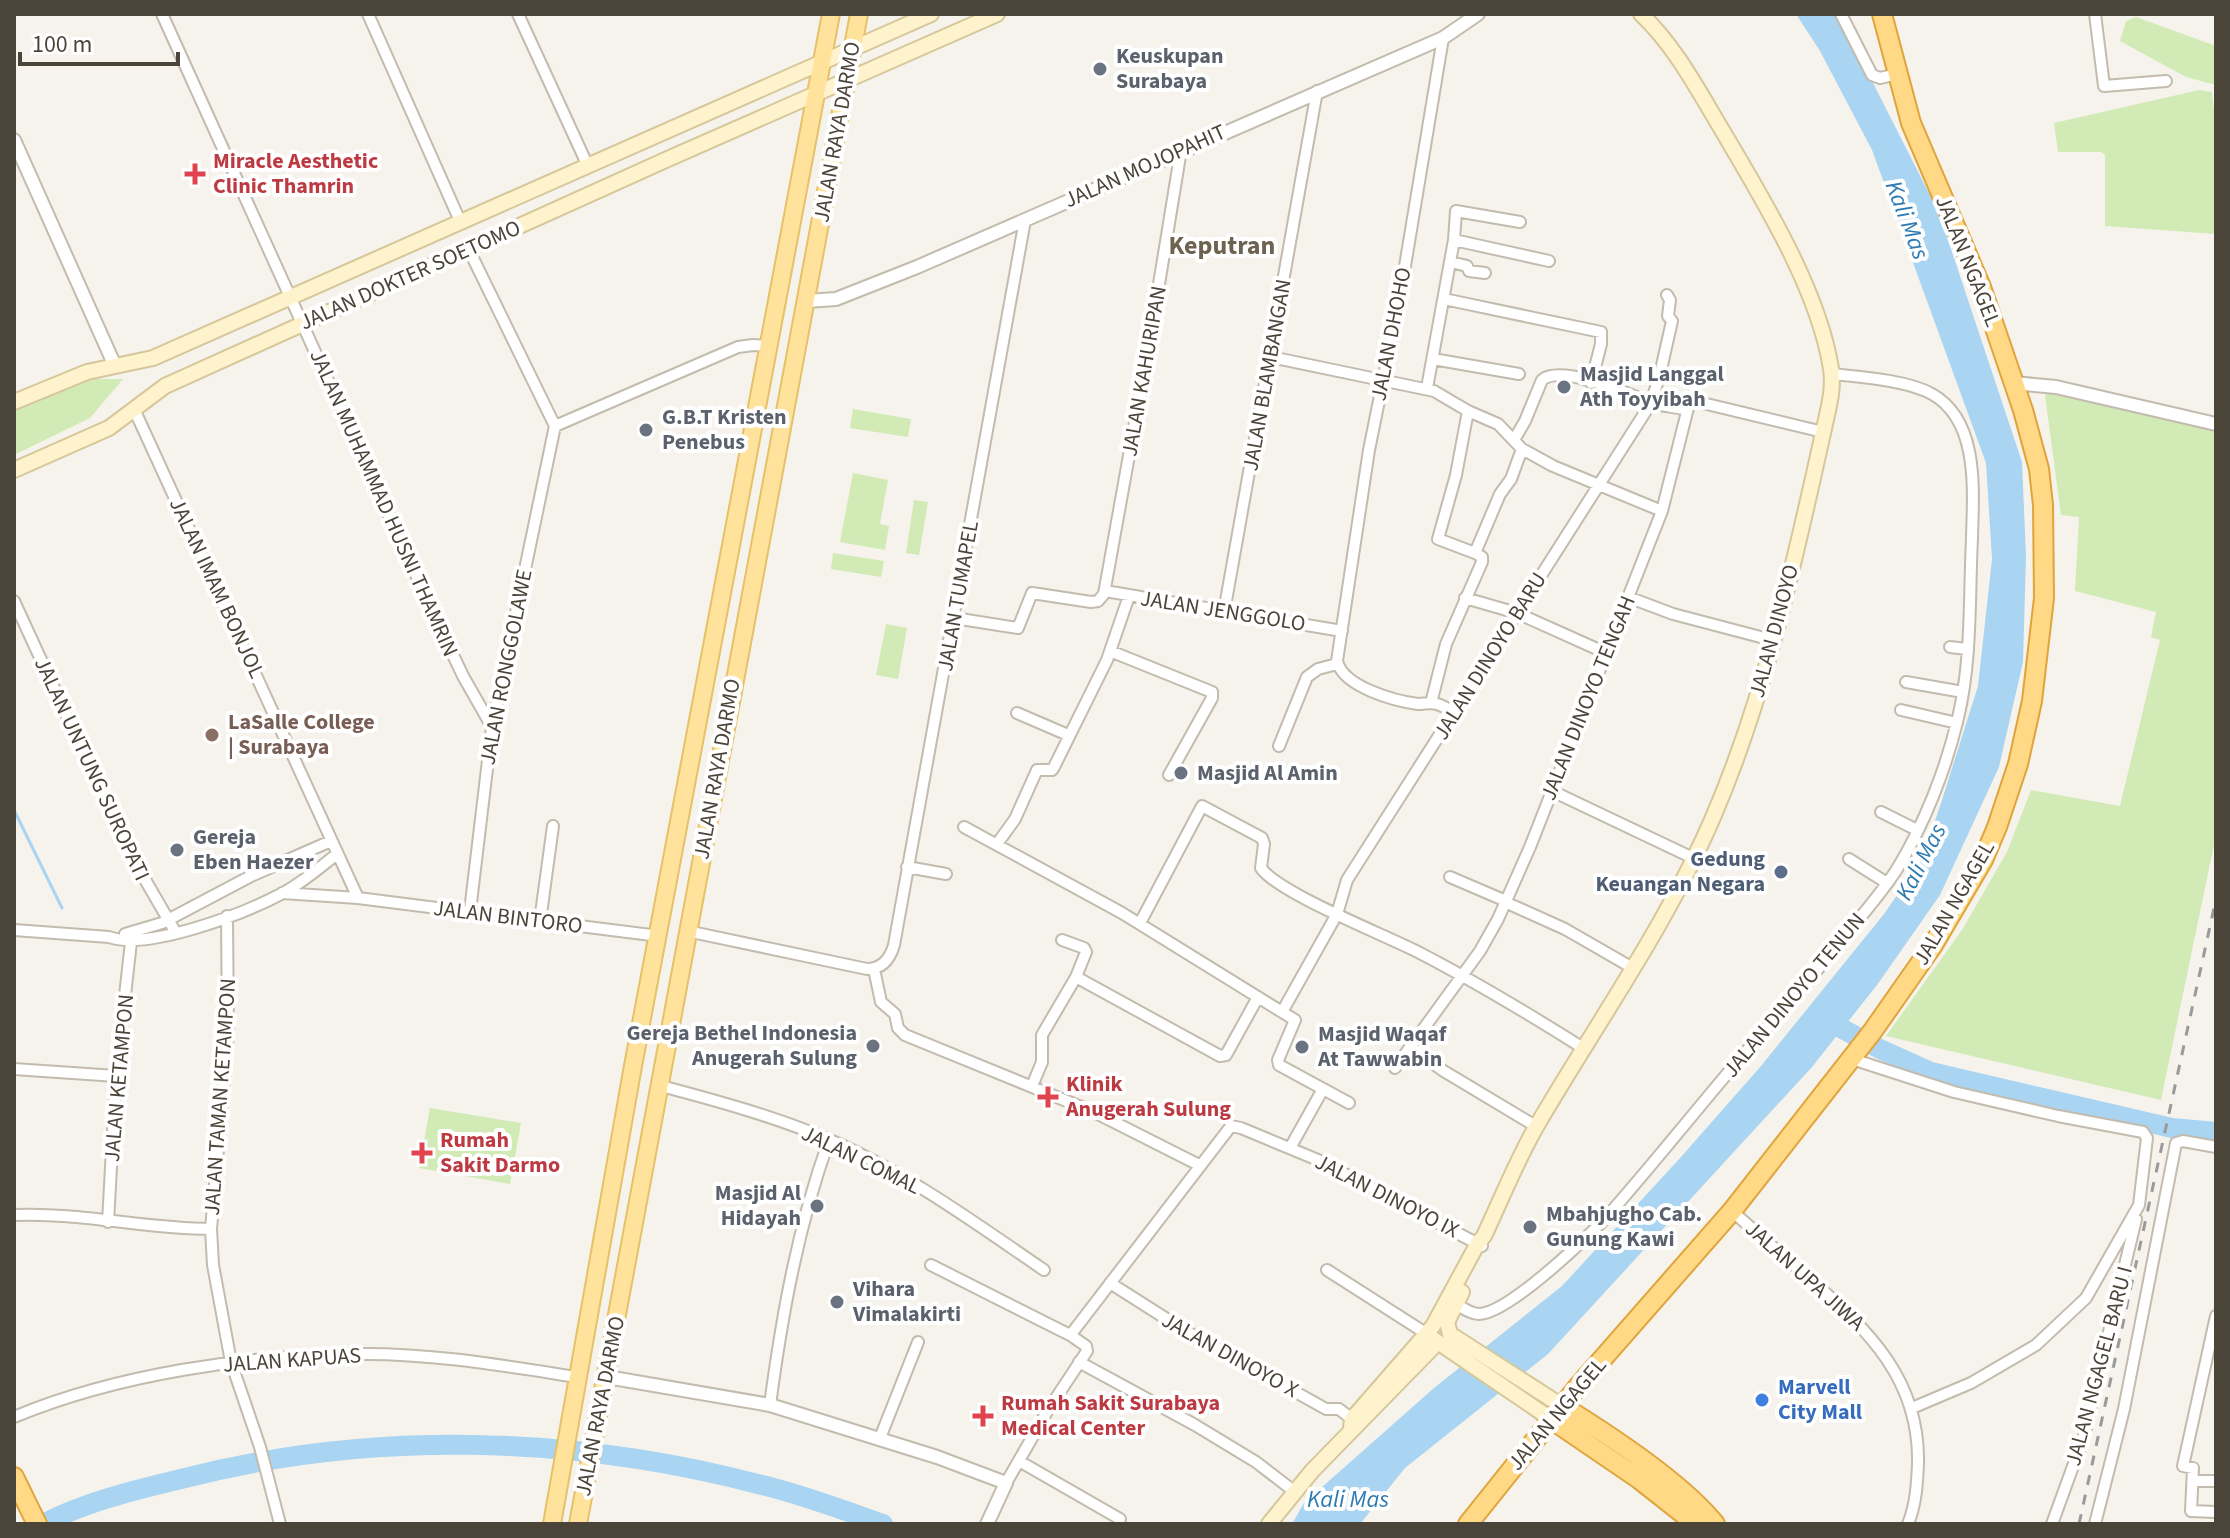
<svg xmlns="http://www.w3.org/2000/svg" width="2230" height="1538" font-family="'Source Sans 3',sans-serif">
<rect width="100%" height="100%" fill="#f6f3ec"/>
<path fill="#d2eab5" d="M2136 17 2216 46V85L2186 77 2120 41 2126 21Z
M2199 90 2212 92 2216 130V234L2105 226V155L2101 152H2058L2054 123Z
M75 379H123L90 418 14 455V409Z
M2053 390 2216 430V835L2161 1100 1886 1036 1962 930 2007 852 2031 790 2120 806 2160 640 2151 637 2156 612 2075 591 2079 517 2061 515 2045 395Z
M853 409 911 419 908 437 850 428Z
M853 473 888 480 880 524 889 526 885 550 840 542Z
M914 500 928 502 919 555 906 553Z
M833 553 884 561 881 577 831 569Z
M886 624 907 628 898 679 876 675Z
M430 1108 521 1123 510 1184 419 1168Z"/>
<path fill="#a9d4f2" d="M1796 14H1838L1939 213 2022 462 2026 556 2023 662 1999 767 1940 895 1877 985 1812 1067 1548 1354 1405 1468 1360 1524H1292L1304 1503 1434 1388 1562 1286 1681 1157 1761 1066 1884 914 1922 859 1942 800 1978 686 1992 559 1986 463 1872 150 1820 51Z"/>
<g fill="none" stroke-linecap="round" stroke-linejoin="round">
<path stroke="#a9d4f2" stroke-width="3" d="M14 810 62 908"/>
<path stroke="#a9d4f2" stroke-width="20" d="M1820 1017 1880 1049 1931 1072 2172 1128 2216 1132
M43 1524C85 1502 135 1490 181 1479 370 1430 572 1435 762 1485 803 1495 843 1510 883 1524"/>
<defs>
<path id="minor" d="M162 14 436 619 463 676 492 727
M368 14 460 221
M518 14 587 164
M1841 14 1872 75 1880 78 1898 74
M2095 14 2104 86 2166 81
M1443 38 1399 302 1369 450 1337 661C1343 687 1395 701 1418 704 1425 704 1430 702 1437 704 1443 706 1449 709 1455 712
M1454 240 1549 261
M468 248 555 426
M1451 262 1467 266 1469 271 1485 273
M1444 299 1601 332V344L1591 383
M1271 357 1434 391 1468 411 1498 424 1522 449 1553 466 1662 511
M1433 359 1519 374
M1427 388 1454 240 1456 211 1520 222
M134 409 358 898
M1468 411 1456 475 1438 539 1475 553
M555 426 738 347 753 345 768 346
M1514 440 1525 421 1542 380C1561 364 1627 393 1649 402 1661 406 1675 407 1687 410
M1105 591 1342 631
M1628 597 1673 614 1772 640
M1465 598 1517 613 1606 653
M14 601 111 812 147 883 176 933
M1224 612 1317 91
M954 618 1018 628 1032 593 1091 602 1098 601 1104 594 1150 339 1181 150
M1950 647 1967 649
M1110 651 1212 692V698L1169 775
M1906 682 1963 692
M1431 703 1446 644 1482 562V557L1475 553 1500 494 1511 479 1522 449
M1901 710 1957 723
M1017 713 1068 735
M1279 746 1307 677 1318 669 1337 664
M1552 791 1693 858
M1881 812 1917 830
M964 827 1122 913 1295 1020 1278 1060 1279 1065 1349 1103
M997 844 1015 819 1037 770H1052L1054 767 1107 660 1129 596
M1849 859 1887 883
M907 867 946 874
M1450 877 1506 901
M282 893 358 898 659 936
M1505 902 1565 929 1631 967
M470 911 492 727 555 426
M227 916 228 1034 211 1229 213 1265 231 1362 260 1447 280 1524
M540 921 553 826
M1140 923 1202 806 1262 838 1264 844 1261 868C1278 893 1385 935 1418 952 1474 981 1529 1014 1583 1048
M14 930 109 937C148 951 245 913 281 894 301 884 319 868 337 854
M687 931 867 969C882 969 890 959 894 945L1025 220
M125 934 162 923 251 876 331 841
M874 969 881 1002 895 1014 898 1028 905 1035 1096 1113 1199 1165
M1076 977 1220 1056 1226 1055 1258 997
M1282 1012 1337 914 1347 880 1651 403 1660 374 1672 321 1668 316 1670 300 1667 295
M1411 1047 1442 1070 1537 1127
M1852 1059 1954 1092 2058 1116 2143 1132 2147 1138 2139 1205 2086 1298 2036 1345 1971 1383 1912 1408
M1395 1068 1480 951 1498 919 1530 847 1662 511 1690 400 1823 432
M14 1069 116 1076
M661 1086C718 1101 776 1117 830 1140 907 1173 975 1223 1044 1270
M1032 1086 1042 1062V1035L1076 977 1086 952 1084 948 1062 940
M1290 1148 1323 1089
M1732 1211C1758 1234 1784 1257 1811 1280 1869 1331 1920 1380 1918 1464 1917 1485 1916 1504 1908 1524
M14 1215C80 1212 145 1229 211 1229
M108 1222 116 1076 132 933
M931 1265 1072 1336
M1327 1270 1427 1334
M1110 1283 1184 1330 1326 1409H1339L1357 1423
M1456 1304C1463 1308 1470 1314 1479 1314 1507 1314 1582 1242 1603 1221 1651 1167 1696 1110 1743 1055 1782 1011 1820 968 1857 922 1870 905 1885 888 1897 869 1924 825 1946 769 1958 718 1972 660 1969 598 1972 538 1973 492 1980 421 1932 394 1907 380 1860 377 1832 374
M2216 1316 2183 1466 2193 1468 2191 1511 2216 1512
M1079 1362 1195 1425 1256 1462 1295 1492
M770 1405C782 1315 798 1226 829 1140
M14 1417C117 1374 248 1355 359 1354 431 1353 505 1366 577 1377
M880 1438 918 1342
M1019 1461 1120 1519
M2193 1481H2216
M1006 1483 1048 1410 1087 1351 1086 1346 1073 1337 1072 1333 1231 1126 1241 1128 1318 1160 1482 1246
M2052 1524 2084 1436 2136 1219
M2095 1524 2124 1409 2176 1143 2183 1141 2216 1147"/>
<path id="tertiary" d="M14 140 115 366
M807 301 836 299 917 267 1443 38 1478 14
M2014 383 2056 387 2216 424
M607 1377 770 1405 937 1457 1006 1483 987 1524"/>
<path id="secondary" d="M14 402 87 372 153 358 931 14
M14 470 109 428 165 386 670 158 997 14
M1462 1292 1447 1322 1450 1334 1562 1406
M1432 1338 1551 1419
M1351 1428 1352 1419 1433 1326 1478 1243 1484 1236C1501 1200 1516 1162 1536 1127 1596 1024 1667 925 1714 815 1767 691 1796 555 1825 424 1829 406 1834 388 1831 369 1819 290 1762 198 1722 130 1698 90 1675 46 1641 14
M1269 1524 1312 1471 1438 1342"/>
<path id="primary" d="M552 1524 633 1066 831 14
M578 1524 859 14"/>
<path id="trunk" d="M1562 1406C1609 1435 1681 1482 1715 1524
M1551 1419 1639 1479 1696 1524
M14 1477 37 1524
M1468 1524 1576 1389 1732 1211 1872 1032 1933 945 1983 860 1997 827 2018 764 2032 701 2044 598 2043 505 2039 469 2023 410 1981 287 1911 123 1882 14"/>
</defs>
<use href="#minor" stroke="#c2bbae" stroke-width="14"/>
<use href="#tertiary" stroke="#c2bbae" stroke-width="16"/>
<use href="#secondary" stroke="#d6c79b" stroke-width="18"/>
<use href="#primary" stroke="#e6c16a" stroke-width="20"/>
<use href="#trunk" stroke="#e0a43c" stroke-width="22"/>
<use href="#minor" stroke="#fff" stroke-width="10"/>
<use href="#tertiary" stroke="#fff" stroke-width="12"/>
<use href="#secondary" stroke="#fff3cd" stroke-width="14"/>
<use href="#primary" stroke="#ffe39c" stroke-width="16"/>
<use href="#trunk" stroke="#ffd985" stroke-width="18"/>
<path stroke="#9a9a9a" stroke-width="3" stroke-dasharray="10 10" stroke-linecap="butt" d="M2079 1524 2216 899"/>
</g>
<g fill="#6b7280" stroke="#fff" stroke-width="3">
<circle cx="1100" cy="69" r="8"/>
<circle cx="1564" cy="387" r="8"/>
<circle cx="646" cy="430" r="8"/>
<circle cx="1181" cy="773" r="8"/>
<circle cx="177" cy="850" r="8"/>
<circle cx="873" cy="1046" r="8"/>
<circle cx="1302" cy="1047" r="8"/>
<circle cx="817" cy="1206" r="8"/>
<circle cx="1530" cy="1227" r="8"/>
<circle cx="837" cy="1302" r="8"/>
</g>
<g fill="#e0444e" stroke="#fff" stroke-width="3">
<path d="M191 162h8v8h8v8h-8v8h-8v-8h-8v-8h8z"/>
<path d="M1044 1085h8v8h8v8h-8v8h-8v-8h-8v-8h8z"/>
<path d="M418 1141h8v8h8v8h-8v8h-8v-8h-8v-8h8z"/>
<path d="M979 1404h8v8h8v8h-8v8h-8v-8h-8v-8h8z"/>
</g>
<circle fill="#8d6e63" stroke="#fff" stroke-width="3" cx="212" cy="735" r="8"/>
<circle fill="#5c6f8a" stroke="#fff" stroke-width="3" cx="1781" cy="872" r="8"/>
<circle fill="#3f7fe0" stroke="#fff" stroke-width="3" cx="1762" cy="1400" r="8"/>
<g text-anchor="middle" dominant-baseline="central" stroke-width="8" stroke-linejoin="round" paint-order="stroke">
<g font-size="22" font-weight="bold" fill="#5b616d" stroke="#fff" text-anchor="start">
<text x="1116" y="56">Keuskupan<tspan x="1116" dy="25">Surabaya</tspan></text>
<text x="1580" y="374">Masjid Langgal<tspan x="1580" dy="25">Ath Toyyibah</tspan></text>
<text x="662" y="417">G.B.T Kristen<tspan x="662" dy="25">Penebus</tspan></text>
<text x="1197" y="773">Masjid Al Amin</text>
<text x="193" y="837">Gereja<tspan x="193" dy="25">Eben Haezer</tspan></text>
<text x="857" y="1033" text-anchor="end">Gereja Bethel Indonesia<tspan x="857" dy="25">Anugerah Sulung</tspan></text>
<text x="1318" y="1034">Masjid Waqaf<tspan x="1318" dy="25">At Tawwabin</tspan></text>
<text x="801" y="1193" text-anchor="end">Masjid Al<tspan x="801" dy="25">Hidayah</tspan></text>
<text x="1546" y="1214">Mbahjugho Cab.<tspan x="1546" dy="25">Gunung Kawi</tspan></text>
<text x="853" y="1289">Vihara<tspan x="853" dy="25">Vimalakirti</tspan></text>
</g>
<g font-size="22" fill="#4b4439" stroke="#fff">
<text transform="translate(837 132) rotate(-80)">JALAN RAYA DARMO</text>
<text transform="translate(1145 166) rotate(-24)">JALAN MOJOPAHIT</text>
<text transform="translate(1968 261) rotate(68)">JALAN NGAGEL</text>
<text transform="translate(410 275) rotate(-24)">JALAN DOKTER SOETOMO</text>
<text transform="translate(1391 334) rotate(-79)">JALAN DHOHO</text>
<text transform="translate(1144 371) rotate(-80)">JALAN KAHURIPAN</text>
<text transform="translate(1267 375) rotate(-80)">JALAN BLAMBANGAN</text>
<text transform="translate(384 503) rotate(66)">JALAN MUHAMMAD HUSNI THAMRIN</text>
<text transform="translate(217 588) rotate(65)">JALAN IMAM BONJOL</text>
<text transform="translate(958 596) rotate(-80)">JALAN TUMAPEL</text>
<text transform="translate(1223 611) rotate(9)">JALAN JENGGOLO</text>
<text transform="translate(1774 631) rotate(-75)">JALAN DINOYO</text>
<text transform="translate(1490 656) rotate(-58)">JALAN DINOYO BARU</text>
<text transform="translate(506 667) rotate(-79)">JALAN RONGGOLAWE</text>
<text transform="translate(1588 698) rotate(-68)">JALAN DINOYO TENGAH</text>
<text transform="translate(92 769) rotate(65)">JALAN UNTUNG SUROPATI</text>
<text transform="translate(717 769) rotate(-80)">JALAN RAYA DARMO</text>
<text transform="translate(1954 903) rotate(-60)">JALAN NGAGEL</text>
<text transform="translate(508 917) rotate(7)">JALAN BINTORO</text>
<text transform="translate(1794 995) rotate(-50)">JALAN DINOYO TENUN</text>
<text transform="translate(119 1078) rotate(-85)">JALAN KETAMPON</text>
<text transform="translate(220 1097) rotate(-86)">JALAN TAMAN KETAMPON</text>
<text transform="translate(861 1160) rotate(26)">JALAN COMAL</text>
<text transform="translate(1387 1196) rotate(27)">JALAN DINOYO IX</text>
<text transform="translate(1805 1276) rotate(42)">JALAN UPA JIWA</text>
<text transform="translate(1230 1355) rotate(29)">JALAN DINOYO X</text>
<text transform="translate(292 1360) rotate(-4)">JALAN KAPUAS</text>
<text transform="translate(2099 1366) rotate(-75)">JALAN NGAGEL BARU I</text>
<text transform="translate(600 1406) rotate(-79)">JALAN RAYA DARMO</text>
<text transform="translate(1557 1414) rotate(-50)">JALAN NGAGEL</text>
</g>
<g font-size="22" font-weight="bold" fill="#be3a42" stroke="#fff" text-anchor="start">
<text x="213" y="161">Miracle Aesthetic<tspan x="213" dy="25">Clinic Thamrin</tspan></text>
<text x="1066" y="1084">Klinik<tspan x="1066" dy="25">Anugerah Sulung</tspan></text>
<text x="440" y="1140">Rumah<tspan x="440" dy="25">Sakit Darmo</tspan></text>
<text x="1001" y="1403">Rumah Sakit Surabaya<tspan x="1001" dy="25">Medical Center</tspan></text>
</g>
<g font-size="22" font-weight="bold" fill="#785e54" stroke="#fff" text-anchor="start">
<text x="228" y="722">LaSalle College<tspan x="228" dy="25">| Surabaya</tspan></text>
</g>
<g font-size="22" font-weight="bold" fill="#4e5e75" stroke="#fff" text-anchor="end">
<text x="1765" y="859">Gedung<tspan x="1765" dy="25">Keuangan Negara</tspan></text>
</g>
<g font-size="22" font-weight="bold" fill="#366cbe" stroke="#fff" text-anchor="start">
<text x="1778" y="1387">Marvell<tspan x="1778" dy="25">City Mall</tspan></text>
</g>
<g font-size="24" font-style="italic" fill="#2e7ab2" stroke="#fff">
<text transform="translate(1907 220) rotate(69)">Kali Mas</text>
<text transform="translate(1921 862) rotate(-63)">Kali Mas</text>
<text x="1348" y="1499">Kali Mas</text>
</g>
<g font-size="26" font-weight="bold" fill="#6e6250" stroke="#fff">
<text x="1222" y="245">Keputran</text>
</g>
</g>
<rect width="2230" height="1538" fill="none" stroke="#4b4439" stroke-width="32"/>
<path d="M20 52v12h158v-12" fill="none" stroke="#4b4439" stroke-width="4"/>
<text x="32" y="52" font-size="24" fill="#4b4439" stroke="#ffffff" stroke-width="6" paint-order="stroke">100 m</text>
</svg>
